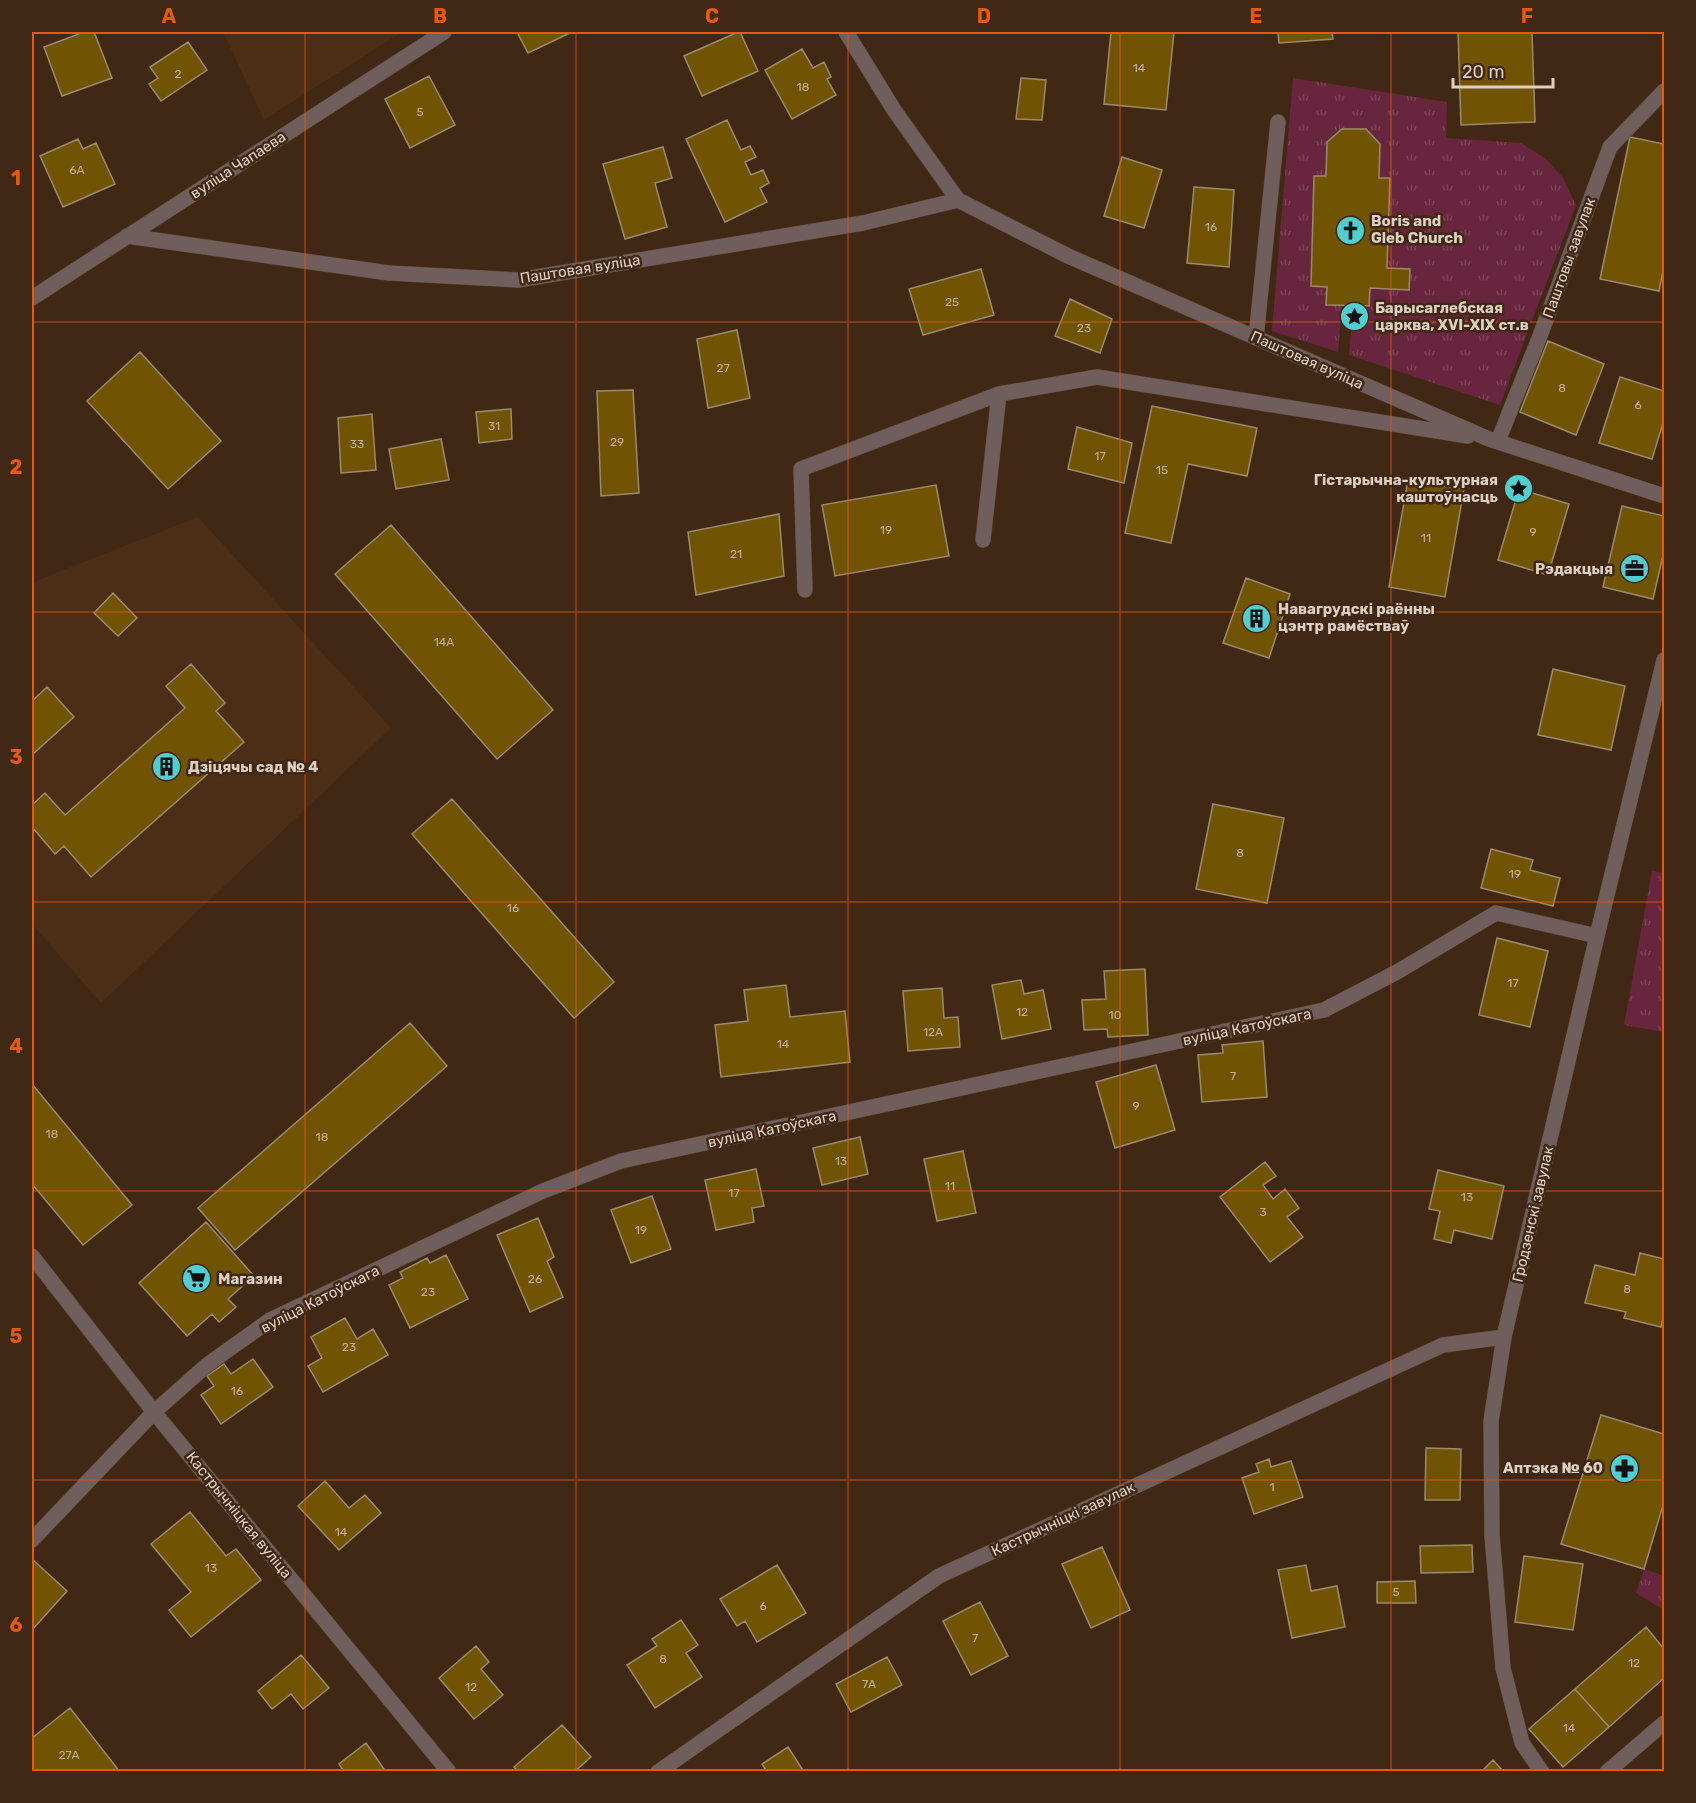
<svg xmlns="http://www.w3.org/2000/svg" width="1696" height="1803" font-family="Rubik,sans-serif">
<defs>
<pattern id="grass-tufts" width="24" height="20" patternUnits="userSpaceOnUse" patternTransform="scale(1.5)"><rect width="24" height="20" fill="#67263d"/><path d="M3 7l-1-3M5 7V3M7 7l1-3M15 17l-1-3M17 17v-4M19 17l1-3" fill="none" stroke="#7c4457"/></pattern>
</defs>
<rect width="100%" height="100%" fill="#412815"/>
<path fill="#4c2d15" d="M223 32H402L264 120Z
M198 517 391 728 101 1003 32 924V586L38 580Z"/>
<path fill="url(#grass-tufts)" d="M1293 78 1447 102 1446 138 1521 143 1547 160 1563 178 1576 205 1500 405 1349 355 1353 306 1370 288 1409 290 1410 269 1387 268 1390 179 1379 178 1380 144 1366 129H1342L1327 142 1326 176H1314L1311 286 1327 287 1326 305H1342L1338 352 1272 331Z
M1652 871 1664 873V1032L1624 1025Z
M1644 1569 1664 1576V1610L1636 1593Z"/>
<path fill="#705404" stroke="#9a8b6b" stroke-width="1.5" d="M84 32H94L112 78 62 96 44 47Z
M517 32H572L528 53Z
M738 32H740L758 71 702 96 684 56Z
M1111 32H1174L1166 110 1104 104Z
M1278 32H1332L1333 39 1279 43Z
M1458 32H1532L1535 122 1461 125Z
M188 42 207 70 161 101 149 84 158 78 150 67Z
M802 49 813 68 824 62 831 77 827 79 836 95 792 119 765 70Z
M429 76 455 125 410 148 385 99Z
M1021 78 1046 80 1042 120 1016 119Z
M727 120 741 150 750 146 756 157 745 162 751 175 763 170 769 183 760 188 767 202 725 222 686 139Z
M1342 129H1366L1380 144 1379 178H1390L1387 268 1410 269 1409 290 1370 288 1369 306 1326 305 1327 287 1311 286 1314 176H1326L1327 142Z
M1630 137 1664 144V266L1659 291 1600 279Z
M78 139 83 149 96 143 115 184 63 207 40 156Z
M663 147 672 178 655 183 667 227 625 239 603 164Z
M1122 157 1162 170 1144 228 1104 216Z
M1194 187 1234 190 1229 267 1187 263Z
M981 269 994 315 923 335 909 289Z
M1070 299 1112 319 1100 353 1055 336Z
M737 330 750 398 708 408 697 339Z
M1548 341 1604 364 1576 435 1520 412Z
M140 352 221 441 168 489 87 401Z
M1620 377 1664 391V420L1652 459 1599 443Z
M633 390 639 493 601 496 597 391Z
M1152 406 1257 428 1247 476 1188 464 1171 543 1125 533Z
M511 409 512 439 479 443 476 412Z
M372 414 376 470 341 473 338 418Z
M1077 427 1132 443 1124 483 1068 469Z
M441 439 449 480 396 489 389 449Z
M1408 480 1464 489 1445 597 1389 587Z
M936 485 949 556 835 576 822 505Z
M1519 489 1569 504 1548 575 1498 560Z
M1622 506 1664 516V551L1653 599 1603 587Z
M779 514 784 576 696 595 688 532Z
M391 525 553 710 497 759 335 574Z
M1246 578 1290 594 1269 658 1223 643Z
M113 593 137 618 118 636 94 613Z
M191 664 225 703 216 711 244 742 91 877 64 846 55 854 32 827V805L45 793 65 815 185 708 166 686Z
M1553 669 1625 686 1611 750 1538 735Z
M47 687 74 717 34 753 32 750V701Z
M452 799 614 982 574 1018 412 834Z
M1213 804 1284 818 1267 903 1196 889Z
M1491 849 1533 860 1530 870 1560 878 1553 906 1481 888Z
M1497 938 1548 951 1530 1027 1479 1015Z
M1145 969 1148 1035 1108 1037 1107 1029 1084 1030 1082 1000 1106 999 1104 971Z
M1021 980 1024 994 1043 990 1051 1029 1002 1039 992 985Z
M786 985 790 1017 845 1011 850 1062 721 1077 715 1025 748 1021 744 990Z
M942 988 944 1018 958 1017 960 1047 908 1051 903 991Z
M410 1023 447 1066 235 1250 198 1208Z
M1263 1041 1267 1097 1202 1102 1198 1055 1223 1053 1222 1045Z
M1156 1065 1175 1130 1115 1148 1096 1082Z
M32 1084 132 1205 83 1245 32 1184Z
M860 1137 868 1174 822 1185 813 1148Z
M963 1151 976 1213 937 1221 924 1159Z
M1265 1162 1276 1176 1263 1185 1273 1199 1285 1189 1299 1208 1287 1217 1303 1237 1270 1262 1220 1197Z
M756 1169 764 1206 752 1208 754 1222 716 1230 705 1180Z
M1438 1170 1504 1186 1492 1239 1454 1230 1451 1243 1434 1239 1440 1211 1429 1209Z
M652 1196 671 1249 631 1263 611 1210Z
M538 1218 554 1257 547 1261 563 1297 530 1312 497 1235Z
M206 1222 254 1276 228 1299 236 1307 219 1322 212 1314 187 1336 139 1283Z
M1640 1253 1664 1259V1313L1661 1327 1624 1318 1626 1312 1585 1303 1595 1265 1635 1275Z
M446 1255 468 1299 410 1328 389 1285 403 1278 400 1272 427 1258 430 1263Z
M345 1318 357 1339 373 1329 388 1355 323 1392 308 1366 322 1358 311 1337Z
M253 1359 273 1387 221 1424 201 1395 214 1386 207 1376 224 1364 231 1374Z
M1601 1415 1664 1434V1502L1644 1569 1561 1544Z
M1426 1448 1461 1449 1460 1500H1425Z
M1269 1459 1271 1467 1291 1461 1303 1497 1254 1514 1242 1478 1259 1472 1256 1464Z
M325 1481 349 1508 365 1495 381 1513 339 1550 298 1506Z
M190 1512 226 1556 236 1549 261 1580 191 1637 169 1610 191 1592 151 1544Z
M1472 1545 1473 1572 1421 1573 1420 1546Z
M1102 1547 1130 1610 1091 1628 1062 1564Z
M1524 1556 1583 1564 1573 1630 1515 1622Z
M32 1559 67 1591 32 1630Z
M777 1565 806 1613 757 1642 745 1621 737 1626 720 1599Z
M1306 1565 1311 1591 1337 1586 1345 1627 1292 1638 1278 1570Z
M1415 1581 1416 1603H1377V1582Z
M980 1602 1008 1656 971 1675 943 1621Z
M681 1620 698 1645 686 1653 702 1677 655 1708 627 1665 657 1646 652 1639Z
M1646 1627 1664 1649V1678L1609 1727 1575 1689Z
M476 1646 489 1662 481 1669 503 1695 474 1719 439 1678Z
M301 1655 329 1688 303 1709 291 1694 272 1709 258 1691Z
M887 1657 902 1685 851 1712 836 1684Z
M1575 1689 1609 1727 1563 1767 1529 1729Z
M70 1708 120 1772H32V1738Z
M562 1725 591 1757 574 1772H518L514 1767Z
M366 1743 386 1772H344L339 1764Z
M788 1747 804 1772H767L762 1764Z
M1493 1760 1504 1772H1481Z"/>
<g fill="none" stroke-linecap="round" stroke-linejoin="round">
<defs>
<path id="minor" d="M846 32 894 110 958 200 1068 256 1489 439 1664 496
M127 236 389 273 518 280 863 223 958 200
M32 298 444 32
M1256 338 1278 122
M1498 441 1540 336 1610 147 1664 91
M983 540 999 394
M805 590 801 469 999 394 1097 377 1468 436
M32 1256 154 1412 449 1772
M32 1540 154 1412 207 1365 270 1320 543 1191 621 1161 1324 1010 1397 972 1496 913 1597 936
M658 1772 939 1576 1443 1345 1504 1337
M1542 1772 1522 1743 1503 1668 1492 1535 1491 1421 1504 1337 1597 936 1664 660
M1607 1772 1664 1723"/>
</defs>
<use href="#minor" stroke="#5a4331" stroke-width="16"/>
<use href="#minor" stroke="#6f5e5b" stroke-width="15"/>
</g>
<path fill="none" stroke="#e8590c" stroke-width="1.5" stroke-opacity="0.55" d="M305 32V1772M576 32V1772M848 32V1772M1120 32V1772M1391 32V1772M32 322H1664M32 612H1664M32 902H1664M32 1191H1664M32 1480H1664"/>
<defs>
<symbol id="church-disc" viewBox="-11 -11 22 22"><circle r="9.5" fill="#52cdd0" stroke="#412815"/><path d="M-1.2-6h2.4v3.5h3.3v2.4h-3.3V6h-2.4V-.1h-3.3v-2.4h3.3Z" fill="#111"/></symbol>
<symbol id="sight-disc" viewBox="-11 -11 22 22"><circle r="9.5" fill="#52cdd0" stroke="#412815"/><path d="M0-6L1.8-2.2L6-1.7L2.9 1.2L3.7 5.4L0 3.3L-3.7 5.4L-2.9 1.2L-6-1.7L-1.8-2.2Z" fill="#111"/></symbol>
<symbol id="office-disc" viewBox="-11 -11 22 22"><circle r="9.5" fill="#52cdd0" stroke="#412815"/><path d="M-6-3h4V-5.5h4V-3h4V5H-6ZM-1-4.5V-3h2v-1.5ZM-6 0V1H6V0Z" fill="#111"/></symbol>
<symbol id="building-disc" viewBox="-11 -11 22 22"><circle r="9.5" fill="#52cdd0" stroke="#412815"/><path d="M-4-6H4V6H1V3H-1V6H-4ZM-2.5-4.3h1.7v1.8h-1.7ZM.8-4.3h1.7v1.8H.8ZM-2.5-1h1.7V.8h-1.7ZM.8-1h1.7V.8H.8Z" fill="#111"/></symbol>
<symbol id="supermarket-disc" viewBox="-11 -11 22 22"><circle r="9.5" fill="#52cdd0" stroke="#412815"/><path d="M-6-5.5h2.5l.6 2H6L4.5 2H-2.5L-4.4-4H-6ZM-1.5 3.2a1.3 1.3 0 1 0 .1 0ZM3 3.2a1.3 1.3 0 1 0 .1 0Z" fill="#111"/></symbol>
<symbol id="pharmacy-disc" viewBox="-11 -11 22 22"><circle r="9.5" fill="#52cdd0" stroke="#412815"/><path d="M-2-6h4v4h4v4h-4v4h-4v-4h-4v-4h4Z" fill="#111"/></symbol>
</defs>
<g fill-rule="evenodd">
<use href="#church-disc" x="1334" y="214" width="33" height="33"/>
<use href="#sight-disc" x="1338" y="300" width="33" height="33"/>
<use href="#sight-disc" x="1502" y="472" width="33" height="33"/>
<use href="#office-disc" x="1618" y="552" width="33" height="33"/>
<use href="#building-disc" x="1240" y="602" width="33" height="33"/>
<use href="#building-disc" x="150" y="750" width="33" height="33"/>
<use href="#supermarket-disc" x="180" y="1262" width="33" height="33"/>
<use href="#pharmacy-disc" x="1608" y="1452" width="33" height="33"/>
</g>
<g text-anchor="middle" dominant-baseline="central" stroke-width="5" stroke-linejoin="round" paint-order="stroke">
<g font-size="12" fill="#c3b093">
<text x="1139" y="68">14</text>
<text x="178" y="74">2</text>
<text x="803" y="87">18</text>
<text x="420" y="112">5</text>
<text x="77" y="170">6А</text>
<text x="1211" y="227">16</text>
<text x="952" y="302">25</text>
<text x="1084" y="328">23</text>
<text x="723" y="368">27</text>
<text x="1562" y="388">8</text>
<text x="1638" y="405">6</text>
<text x="494" y="426">31</text>
<text x="617" y="442">29</text>
<text x="357" y="444">33</text>
<text x="1100" y="456">17</text>
<text x="1162" y="470">15</text>
<text x="886" y="530">19</text>
<text x="1533" y="532">9</text>
<text x="1426" y="538">11</text>
<text x="736" y="554">21</text>
<text x="444" y="642">14А</text>
<text x="1240" y="853">8</text>
<text x="1515" y="874">19</text>
<text x="513" y="908">16</text>
<text x="1513" y="983">17</text>
<text x="1022" y="1012">12</text>
<text x="1115" y="1015">10</text>
<text x="933" y="1032">12А</text>
<text x="783" y="1044">14</text>
<text x="1233" y="1076">7</text>
<text x="1136" y="1106">9</text>
<text x="52" y="1134">18</text>
<text x="322" y="1137">18</text>
<text x="841" y="1161">13</text>
<text x="950" y="1186">11</text>
<text x="734" y="1193">17</text>
<text x="1467" y="1197">13</text>
<text x="1263" y="1212">3</text>
<text x="641" y="1230">19</text>
<text x="535" y="1279">26</text>
<text x="1627" y="1289">8</text>
<text x="428" y="1292">23</text>
<text x="349" y="1347">23</text>
<text x="237" y="1391">16</text>
<text x="1272" y="1487">1</text>
<text x="341" y="1532">14</text>
<text x="211" y="1568">13</text>
<text x="1396" y="1592">5</text>
<text x="763" y="1606">6</text>
<text x="975" y="1638">7</text>
<text x="663" y="1659">8</text>
<text x="1634" y="1663">12</text>
<text x="869" y="1684">7А</text>
<text x="471" y="1687">12</text>
<text x="1569" y="1728">14</text>
<text x="69" y="1755">27А</text>
</g>
<g font-size="15" fill="#dfcfc3" stroke="#412815">
<text transform="translate(238 165) rotate(-33)">вуліца Чапаева</text>
<text transform="translate(1569 258) rotate(-70)">Паштовы завулак</text>
<text transform="translate(580 269) rotate(-9)">Паштовая вуліца</text>
<text transform="translate(1307 360) rotate(24)">Паштовая вуліца</text>
<text transform="translate(1247 1027) rotate(-12)">вуліца Катоўскага</text>
<text transform="translate(772 1129) rotate(-12)">вуліца Катоўскага</text>
<text transform="translate(1533 1214) rotate(-77)">Гродзенскі завулак</text>
<text transform="translate(320 1299) rotate(-27)">вуліца Катоўскага</text>
<text transform="translate(239 1515) rotate(51)">Кастрычніцкая вуліца</text>
<text transform="translate(1063 1519) rotate(-25)">Кастрычніцкі завулак</text>
</g>
<g font-size="15" font-weight="bold" fill="#dfcfc3" stroke="#412815" text-anchor="start">
<text x="1371" y="221">Boris and<tspan x="1371" dy="17">Gleb Church</tspan></text>
<text x="1375" y="308">Барысаглебская<tspan x="1375" dy="17">царква, XVI-XIX ст.в</tspan></text>
<text x="1498" y="480" text-anchor="end">Гістарычна-культурная<tspan x="1498" dy="17">каштоўнасць</tspan></text>
<text x="1613" y="569" text-anchor="end">Рэдакцыя</text>
<text x="1278" y="609">Навагрудскі раённы<tspan x="1278" dy="17">цэнтр рамёстваў</tspan></text>
<text x="188" y="767">Дзіцячы сад № 4</text>
<text x="218" y="1279">Магазин</text>
<text x="1603" y="1468" text-anchor="end">Аптэка № 60</text>
</g>
</g>
<rect width="1696" height="1803" fill="none" stroke="#412815" stroke-width="66"/>
<path d="M1453 78v9h100v-9" fill="none" stroke="#dfcfc3" stroke-width="3"/>
<text x="1462" y="78" font-size="18" fill="#dfcfc3" stroke="#412815" stroke-width="4.5" paint-order="stroke">20 m</text>
<rect x="33" y="33" width="1630" height="1737" fill="none" stroke="#e8590c" stroke-width="2"/>
<g font-size="20" text-anchor="middle" font-weight="bold" fill="#e8590c">
<text x="169" y="23">A</text>
<text x="440" y="23">B</text>
<text x="712" y="23">C</text>
<text x="984" y="23">D</text>
<text x="1256" y="23">E</text>
<text x="1527" y="23">F</text>
<text x="16" y="185">1</text>
<text x="16" y="474">2</text>
<text x="16" y="764">3</text>
<text x="16" y="1053">4</text>
<text x="16" y="1343">5</text>
<text x="16" y="1632">6</text>
</g>
</svg>
